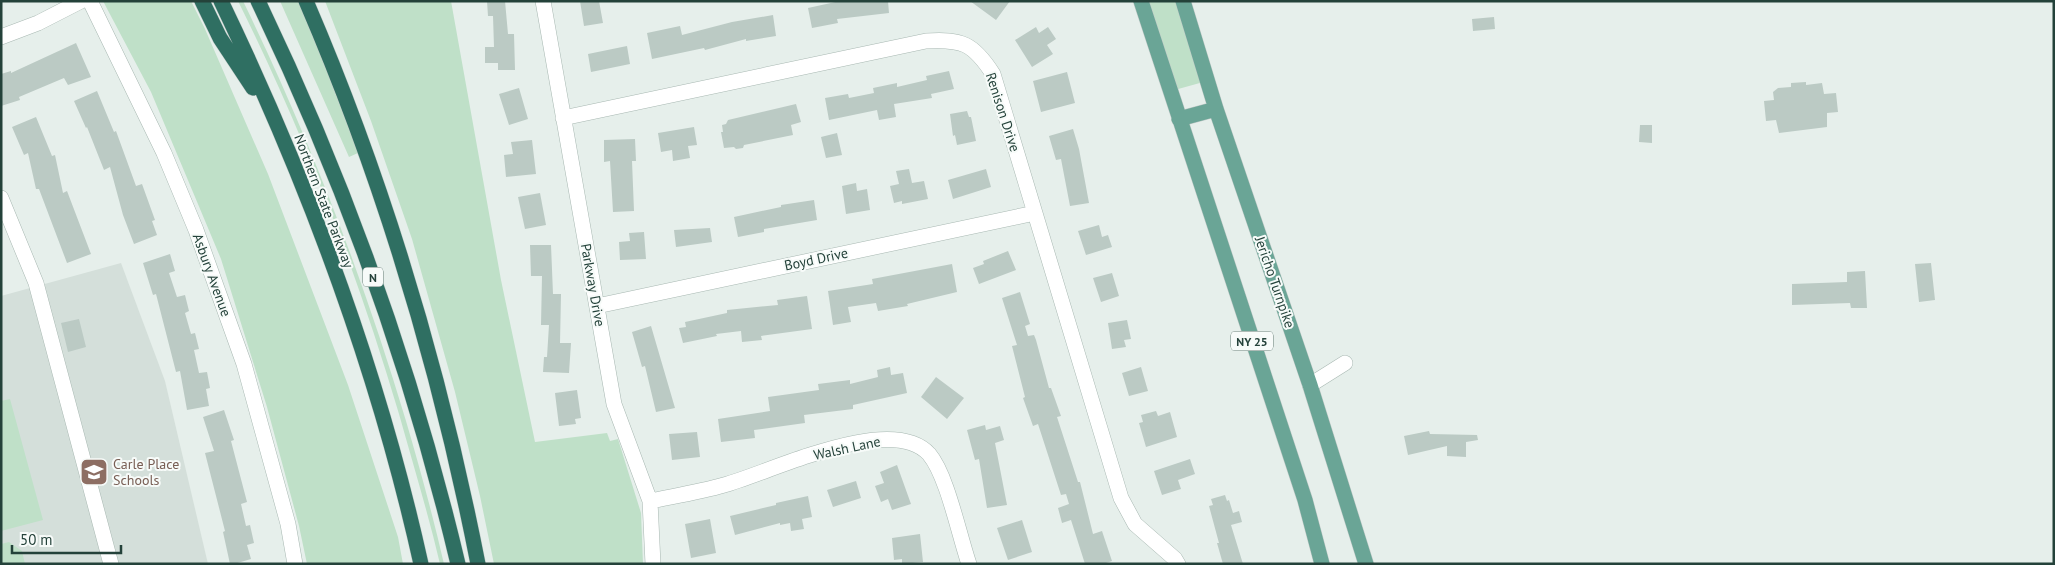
<svg xmlns="http://www.w3.org/2000/svg" width="2055" height="565" font-family="'PT Sans',sans-serif">
<rect width="100%" height="100%" fill="#e6efeb"/>
<path fill="#d4dfda" d="M121 263 165 381 208 564H1V296Z"/>
<path fill="#bfe0c8" d="M103 1H191L205 29 268 174 348 385 398 537 403 564H307L299 526 267 407 221 259 151 92Z
M238 1H243C309 137 363 277 406 421 420 469 433 516 444 564H440C428 513 413 464 399 414 357 272 304 134 238 1Z
M280 1H298L312 31 358 153 349 157Z
M325 1H451L501 280 535 442 607 433 610 441 618 439 641 513 643 564H494L480 496 455 392 412 239 371 121Z
M1141 1H1183L1207 81 1171 91Z
M10 399 43 520 1 531V401Z
M9 542 22 551 25 564H1V544Z"/>
<path fill="#bbcac4" d="M487 1H505L508 34H514L515 70H498V63H485V47H494L493 16H488Z
M580 1H599L603 23 584 26Z
M840 1H888L889 13 837 19 838 23 812 28 808 8Z
M970 1H1010L996 20Z
M773 15 776 36 746 41V39L705 50 704 48 652 59 647 33 680 26 682 35 732 22Z
M1494 17 1495 29 1473 31 1472 19Z
M1036 27 1039 33 1048 27 1056 39 1047 45 1053 54 1032 67 1015 40Z
M76 43 91 77 68 85 64 78 19 97 20 100 1 106V74L11 71V73Z
M627 46 630 64 591 72 588 54Z
M949 71 954 89 931 94 932 98 894 104 896 117 879 120 877 110 829 120 825 98 848 94 849 98 874 93 873 88 897 83V87L927 80 926 76Z
M1067 72 1075 103 1041 112 1033 81Z
M1806 82V85L1822 83 1824 94 1836 93 1838 112 1827 113V127L1779 133 1776 120 1766 121 1764 101 1774 100 1773 92 1778 88 1791 87V83Z
M519 88 528 119 509 125 499 94Z
M97 91 114 132 116 131 136 186 142 184 155 220 152 221 157 235 134 244 123 215 110 167 104 170 87 127 86 128 74 101Z
M796 104 801 122 791 125 793 135 744 145 743 148 736 149 734 147 724 148 721 132H723L722 125 726 124 728 120Z
M967 111 969 117H971L976 141 957 145 955 135 953 136 950 114Z
M36 117 52 156 55 155 63 193 67 191 91 254 67 263 39 189H36L28 153 24 155 12 127Z
M1640 125H1652V143L1639 142Z
M694 127 697 145 688 146 690 158 673 161 672 150 661 152 658 133Z
M1073 129 1079 149 1089 203 1070 206 1061 159 1056 160 1049 136Z
M837 133 842 155 826 158 821 137Z
M635 139 636 161H632L634 211 613 212 610 161 604 162V140Z
M532 140 536 174 506 177 504 155 513 154 511 142Z
M909 169 912 183 924 181 928 199 902 204V201L894 203 890 186 899 184 896 171Z
M986 169 991 187 953 199 948 180Z
M856 183 857 191 867 189 870 210 846 214 842 186Z
M540 193 546 225 525 229 518 197Z
M814 200 817 220 764 229V232L738 237 734 217 781 207V205Z
M1099 225 1102 237 1108 235 1112 247 1086 255 1078 231Z
M710 228 712 242 676 247 674 230Z
M644 232 646 259 620 260 619 242 630 241 629 233Z
M530 245H551L553 294H561L560 343H571L569 373 543 372 544 357H547L549 325H541L542 276H531Z
M1008 251 1016 270 979 284 973 268 984 264 983 261Z
M170 254 175 271 169 273 177 297 185 295 189 311 185 313 191 334 195 333 199 349 194 350 199 373 207 372 210 388 206 389 209 406 187 410 180 371 176 372 156 294 153 295 143 263Z
M1931 263 1935 300 1919 302 1915 264Z
M952 264 957 292 907 304 908 306 878 311 876 303 848 307 851 322 833 325 828 291 873 284 872 279Z
M1865 271 1867 308H1851L1850 303 1792 305V284L1847 282V272Z
M1112 273 1119 296 1101 302 1093 278Z
M1020 292 1030 324 1025 326 1028 336 1034 335 1036 340 1049 388H1051L1061 416 1057 417 1078 482H1080L1093 534 1102 531 1112 561 1103 564H1085L1071 520 1062 523 1058 508 1069 504 1066 494 1061 495 1038 424 1033 426 1023 398 1025 397 1012 346 1017 345 1002 298Z
M807 296 812 329 761 336 762 340 742 342 741 331 716 334 717 336 683 343 679 328 686 327 685 322 727 313V310L778 305 777 300Z
M79 319 86 347 68 352 61 323Z
M1127 320 1131 339 1124 340 1126 347 1112 349 1108 323Z
M651 326 675 408 656 412 645 366 642 367 632 332Z
M890 367 891 375 903 373 907 393 853 405V409L804 415 805 423 754 430 755 438 721 442 718 419 770 411 768 397 819 390 818 384 850 380V384L878 377 877 370Z
M1141 367 1148 391 1129 396 1122 373Z
M936 377 964 398 947 419 921 397Z
M577 390 581 418 575 419 576 424 559 426 555 393Z
M224 410 234 440 231 441 247 502 241 504 246 526 250 525 254 543 247 545 251 559 234 564H230L223 532 225 531 205 453 214 451 203 417Z
M1156 411 1158 416 1170 412 1177 437 1146 447 1139 423 1143 422 1141 415Z
M985 425 986 430 1000 426 1004 440 995 443 1007 505 987 508 979 459 975 460 967 430Z
M1429 431 1430 434 1477 435 1478 440 1466 442V457L1447 456V446L1408 455 1404 436Z
M697 432 700 457 672 460 669 434Z
M1190 459 1195 474 1178 480 1181 489 1162 495 1154 471Z
M897 465 911 504 892 510 888 499 881 502 875 486 884 483 880 472Z
M856 481 861 498 833 507 827 490Z
M1225 495 1227 501 1229 500 1233 513 1239 511 1242 522 1231 525 1243 564H1223L1217 543H1219L1209 506 1213 505 1211 499Z
M808 496 812 517 802 519 804 529 791 531 790 523 780 525V523L735 535 730 516 776 505V503Z
M710 519 716 553 691 558 685 524Z
M1022 520 1032 552 1008 560 997 528Z
M920 534 923 562 902 564V559L894 560 892 538Z"/>
<g fill="none" stroke-linecap="round" stroke-linejoin="round">
<defs>
<path id="minor" d="M90 1 164 153 196 230 244 364 288 524 295 564
M543 1 614 404 650 501 653 564
M1 37 38 23 81 1
M563 118 926 41C962 39 973 43 993 74L1121 498 1135 524 1175 559 1178 564
M1 198 36 283 111 564
M597 306 1035 213
M1310 385 1345 363
M650 501C674 496 700 492 724 485 769 473 891 412 929 454 947 475 959 535 969 564"/>
<path id="major" d="M1141 1 1305 500 1322 564
M1183 1 1216 109 1310 385 1366 564
M1179 119 1216 109"/>
<path id="highway" d="M202 1 220 38 253 88
M221 1C307 180 378 370 421 564
M258 1C344 180 412 370 458 564
M306 1C384 182 440 370 478 564"/>
</defs>
<use href="#minor" stroke="#a8b8b2" stroke-width="16"/>
<use href="#major" stroke="#c2cac8" stroke-width="16"/>
<use href="#highway" stroke="#c2cac8" stroke-width="16"/>
<use href="#minor" stroke="#fff" stroke-width="15"/>
<use href="#major" stroke="#6aa596" stroke-width="15"/>
<use href="#highway" stroke="#2f6f62" stroke-width="15"/>
</g>
<defs>
<symbol id="school-square" viewBox="-11 -11 22 22"><rect x="-9" y="-9" width="18" height="18" rx="4" fill="#8d6e63" stroke="#f7fbf9"/><path d="M0-5L7-2L0 1L-7-2ZM-4 1L0 2.5L4 1V4Q0 6-4 4Z" fill="#fff"/></symbol>
</defs>
<g fill-rule="evenodd">
<use href="#school-square" x="78" y="456" width="32" height="32"/>
</g>
<g text-anchor="middle" dominant-baseline="central" stroke-width="4" stroke-linejoin="round" paint-order="stroke">
<g fill="#f7fbf9" stroke="#637a73" stroke-width="1">
<rect x="363" y="267.5" width="20" height="19" rx="4"/>
<rect x="1231" y="331.5" width="42" height="19" rx="4"/>
</g>
<g font-size="12" font-weight="bold" fill="#24423a">
<text x="373" y="277">N</text>
<text x="1252" y="341">NY 25</text>
</g>
<g font-size="14" fill="#24423a" stroke="#f7fbf9">
<text transform="translate(1003 112) rotate(72)">Renison Drive</text>
<text transform="translate(324 201) rotate(69)">Northern State Parkway</text>
<text transform="translate(816 259) rotate(-12)">Boyd Drive</text>
<text transform="translate(212 275) rotate(70)">Asbury Avenue</text>
<text transform="translate(1275 282) rotate(71)">Jericho Turnpike</text>
<text transform="translate(593 285) rotate(80)">Parkway Drive</text>
<text transform="translate(847 448) rotate(-12)">Walsh Lane</text>
</g>
<g font-size="14" fill="#785e54" stroke="#f7fbf9" text-anchor="start">
<text x="113" y="464">Carle Place<tspan x="113" dy="16">Schools</tspan></text>
</g>
</g>
<rect width="2055" height="565" fill="none" stroke="#24423a" stroke-width="5"/>
<path d="M12 545v8h109v-8" fill="none" stroke="#24423a" stroke-width="2.5"/>
<text x="20" y="545" font-size="15" fill="#24423a" stroke="#f7fbf9" stroke-width="4" paint-order="stroke">50 m</text>
</svg>
